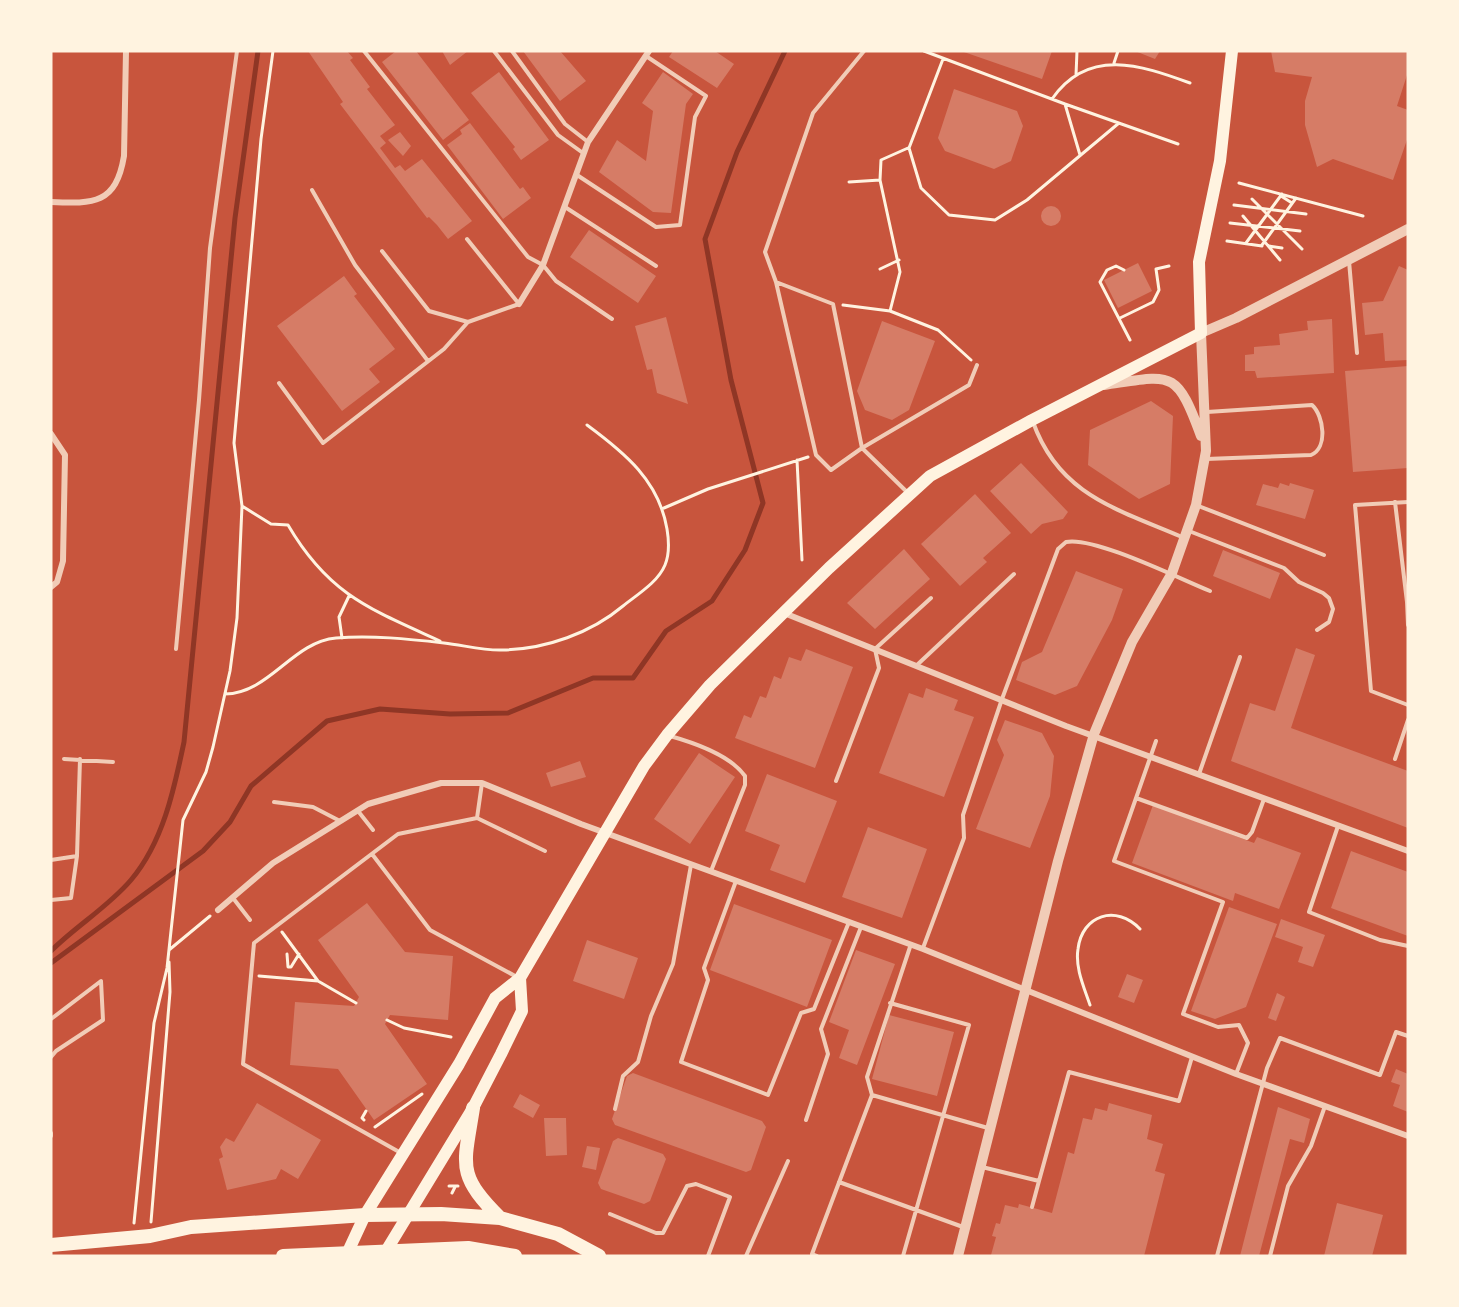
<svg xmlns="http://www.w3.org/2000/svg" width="1459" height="1307" font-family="'Archivo Narrow',sans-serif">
<rect width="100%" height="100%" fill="#c8553d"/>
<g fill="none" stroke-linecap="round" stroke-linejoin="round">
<path stroke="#8f3625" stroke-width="5" d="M51 951C76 926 108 907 131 880 163 842 174 790 184 742L235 218 258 51
M51 963 203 851 230 822 251 786 327 721 380 709 450 714 508 713 593 678H633L666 631 712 601 745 550 763 503 731 380 705 239 737 152 785 51"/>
</g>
<path fill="#d67c66" d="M308 51H347L353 58 350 60 370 87 367 89 395 125 380 136 386 143 380 148 395 168 400 165 405 171 422 159 472 221 448 239 437 225 429 217 427 218 340 104 343 102Z
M396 51H416L469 120 443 140 382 62Z
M442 51H468L450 65Z
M523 51H560L586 81 560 101Z
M673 51H715L734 64 717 88 669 57Z
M961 51H1052L1042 79Z
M1135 51H1160L1155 59Z
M1271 51H1408V72L1397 106 1408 110V137L1393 180 1333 159 1317 167 1305 125V101L1312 77 1275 72Z
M499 72 549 140 521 160 513 149 515 147 471 93Z
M663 72 693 94 686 104 671 213 653 212 599 172 617 140 646 161 653 111 642 103Z
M954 89 1017 111 1023 126 1011 161 994 169 945 151 938 138Z
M470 123 520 189 523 187 531 198 503 219 447 145 462 134 460 130Z
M400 132 411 146 403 156 388 140Z
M1041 216a10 10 0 1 1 20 0a10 10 0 1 1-20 0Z
M589 230 656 276 638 303 570 257Z
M1138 263 1152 291 1118 308 1104 280Z
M1399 266 1408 270V360L1385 361 1383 333 1365 335 1362 303 1383 301Z
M344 276 357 294 354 296 395 349 369 369 380 382 342 411 277 326Z
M666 317 688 404 657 393 652 369 647 370 635 326Z
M1332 319 1334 373 1257 378 1255 371H1245V355L1254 354V347L1280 345 1279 334 1308 330 1307 321Z
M882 321 935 341 909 410 892 420 865 410 857 391Z
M1408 366V468L1353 472 1345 371Z
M1151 401 1173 416 1170 484 1139 499 1088 465 1090 430Z
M1021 463 1068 512 1063 519 1042 524 1031 534 990 491Z
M1280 483 1289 486 1290 483 1314 490 1305 519 1256 505 1263 484 1278 488Z
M975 494 1011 533 983 558 987 562 960 586 921 544Z
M904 549 930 579 875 629 847 603Z
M1223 550 1280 573 1270 599 1213 576Z
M1076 571 1123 589 1112 620 1077 686 1055 695 1016 680 1022 662 1042 652Z
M1296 648 1315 655 1291 728 1408 771V828L1231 761 1250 703 1275 711Z
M806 649 853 667 815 768 735 738 744 715 751 718 760 696 766 698 774 676 781 679 789 657 801 661Z
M926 688 958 700 954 710 974 717 944 797 879 773 909 693 923 698Z
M1005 720 1042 733 1054 756 1050 796 1030 848 976 829 1004 755 997 740Z
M699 753 735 777 690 844 654 819Z
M580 761 586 777 551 787 546 773Z
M767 774 837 801 805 883 770 870 780 845 745 831Z
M1153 805 1254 843 1257 837 1301 853 1279 909 1235 893 1233 901 1132 863Z
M868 827 927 849 902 918 842 897Z
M1351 851 1408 872V936L1331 908Z
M367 903 405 952 453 956 448 1020 390 1015 385 1024 427 1084 374 1120 338 1069 290 1065 295 1002 354 1006 359 997 318 940Z
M734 904 832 940 807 1007 710 970Z
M1229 907 1277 924 1246 1007 1215 1019 1191 1011Z
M1281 919 1325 935 1313 967 1298 962 1303 947 1275 937Z
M587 940 638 958 624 999 573 981Z
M856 950 895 964 857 1065 839 1058 849 1030 829 1022Z
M1127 974 1143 980 1134 1003 1118 997Z
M1277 993 1285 997 1276 1021 1268 1018Z
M889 1015 954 1032 937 1096 872 1079Z
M1396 1069 1408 1074V1112L1393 1106 1400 1085 1391 1082Z
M633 1073 762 1121 766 1127 751 1170 746 1172 615 1125 612 1119 627 1076Z
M520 1094 540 1105 533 1118 513 1107Z
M257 1103 321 1140 298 1179 281 1169 276 1179 227 1190 219 1159 223 1157 220 1147 226 1138 234 1142Z
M1109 1103 1152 1115 1147 1139 1163 1144 1155 1171 1165 1174 1144 1256 991 1255 996 1237 992 1236 996 1223 1000 1224 1005 1205 1018 1208 1019 1204 1052 1213 1068 1152 1074 1154 1083 1118 1092 1120 1095 1108 1107 1111Z
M1278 1107 1310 1119 1304 1143 1290 1139 1259 1256H1240Z
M544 1118H566L567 1155 546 1156Z
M618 1138 663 1154 666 1159 650 1201 644 1204 601 1189 598 1183 613 1141Z
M587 1146 600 1148 596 1170 582 1167Z
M1337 1203 1383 1215 1372 1256H1324Z"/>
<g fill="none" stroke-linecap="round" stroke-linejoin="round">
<path stroke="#fff3e0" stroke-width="3" d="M924 51 1065 104 1080 155
M943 59 909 148 921 188 949 215 995 220 1027 200 1119 123
M1114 63 1118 51
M1076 75 1077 51
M1052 99C1088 47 1141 65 1190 83
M1065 104 1178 144
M849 182 880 180
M1239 183 1363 216
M1281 196 1292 203
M1252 199 1302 249
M1234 205 1306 214
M1243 216 1280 260
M1230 223 1300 231
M1227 241 1262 246
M1246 243 1282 194
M1262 245 1296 198
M1269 246 1282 248
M880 269 899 260
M1124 270 1116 266 1107 270 1100 282 1130 340
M843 305 890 311 938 330 971 360
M890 311 900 272 880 180 881 160 908 148
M1120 318 1153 302 1159 290 1156 269 1169 266
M797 460 802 560
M242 506 271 524 288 525C329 595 370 609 440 641
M664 508 708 489 808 457
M342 638 339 617 349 596
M225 694C270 693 292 642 336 638 371 635 409 639 444 643 463 645 484 651 503 650 546 649 591 633 623 606 638 594 658 582 665 565 670 553 669 541 667 529 659 481 625 453 587 425
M282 932 318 981 356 1003
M169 950 210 916
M287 954 288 967H291L299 954
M259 976 318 981
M1090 1005C1084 987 1075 968 1078 949 1082 915 1116 904 1140 929
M387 1020 404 1028 451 1037
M364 1120 362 1118 366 1111
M375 1127 422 1094
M449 1186H458
M452 1193 455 1187
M151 1222 170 992 169 962
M134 1223 154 1023 167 968 183 820 206 772 213 747 230 671 237 618 242 506 234 443 261 139 273 51"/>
<path stroke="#f1ccb7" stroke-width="4" d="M364 51 528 257 543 265 556 281 612 319
M494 51 558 135 583 153
M512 51 565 124 588 142
M577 175 656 227 680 225 695 117 706 96 646 56
M312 190 355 265 428 361
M565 207 656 266
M382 251 429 311 468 322 519 304 467 239
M1349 261 1357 353
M776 282 833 304 862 448 831 470 816 455Z
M776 282 765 252 813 113 864 51
M279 383 323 443 444 349 468 322
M1033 422C1059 495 1117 509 1182 537
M1206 459 1311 455C1328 448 1324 416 1312 405L1207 412
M908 493 862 448 969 385 977 365
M1395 502 1407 602
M1408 502 1355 505 1371 691 1408 705
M1196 505 1324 555
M1189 531 1284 568 1299 582 1323 593 1329 598 1333 609 1329 622 1317 630
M1407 602 1408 625
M176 649 199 400 210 248 237 51
M917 665 1014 574
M670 736C695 743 730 755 745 776V785L711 871
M1156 741 1114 861 1223 902 1183 1014 1218 1027 1239 1025 1248 1043 1236 1074
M64 759 113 762
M1395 759 1408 720
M1199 774 1240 657
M836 781 879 668 875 649 931 598
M482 783 477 818 545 851
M1136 798 1247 838 1252 832 1264 799
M274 802 313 807 340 821
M358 811 373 830
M1338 826 1309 912 1380 940 1408 946
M372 854 430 930 517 977
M51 860 77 856
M736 881 704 968 708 980 681 1062 768 1095 801 1013 814 1009 849 922
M233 898 250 920
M51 900 71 898 77 856 80 759
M911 944 867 1077 872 1095 988 1128
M923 948 964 838 963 815 1002 699 1058 549 1066 542C1094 536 1180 579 1210 591
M890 1003 969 1025 903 1256
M51 1019 101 981 103 1020 56 1051 51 1057
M615 1109 623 1076 638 1062 651 1016 673 964 691 865
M806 1120 828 1054 821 1029 861 927
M51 1133V1136
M401 1153 243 1064 254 943 398 834 477 818
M982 1167 1039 1181 1069 1072 1179 1101 1192 1057
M839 1182 963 1227
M1032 1207 1039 1181
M610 1214 656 1233H663L687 1186 696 1184 730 1197 708 1256
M746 1256 788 1161
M817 1256 812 1254 872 1095
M1217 1256 1267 1068 1280 1038 1380 1075 1396 1032 1408 1036
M1270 1256 1288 1186 1311 1146 1325 1106"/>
<path stroke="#f1ccb7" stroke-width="6" d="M51 202C94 204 116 204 124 156L126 51
M519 304 543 265 588 142 649 51
M51 434 65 455 63 561 57 582 51 587
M784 613 1066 726 1408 851
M218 910 273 863 368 804 441 783H482L581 824 923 949 1236 1074 1408 1136"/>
<path stroke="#f1ccb7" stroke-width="10" d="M1104 385C1172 375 1176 368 1201 436
M958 1256 1058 861 1094 734 1132 642 1172 573 1196 505 1206 451 1201 333 1236 318 1408 229"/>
<path stroke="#fff3e0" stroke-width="12" d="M346 1256 365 1215 459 1064 495 998 520 978 644 766 667 735 710 685 829 568 930 476 1032 420 1201 333 1199 262 1220 161 1232 51
M383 1256 473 1108 501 1054 522 1011 520 978"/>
<path stroke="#fff3e0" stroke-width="14" d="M473 1108C464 1166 456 1174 500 1218
M51 1245 150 1236 191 1227 365 1215 441 1214 500 1218 558 1234 599 1256
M283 1256 468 1248 515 1256"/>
</g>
<rect width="1459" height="1307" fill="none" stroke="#fff3e0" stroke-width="105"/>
</svg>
